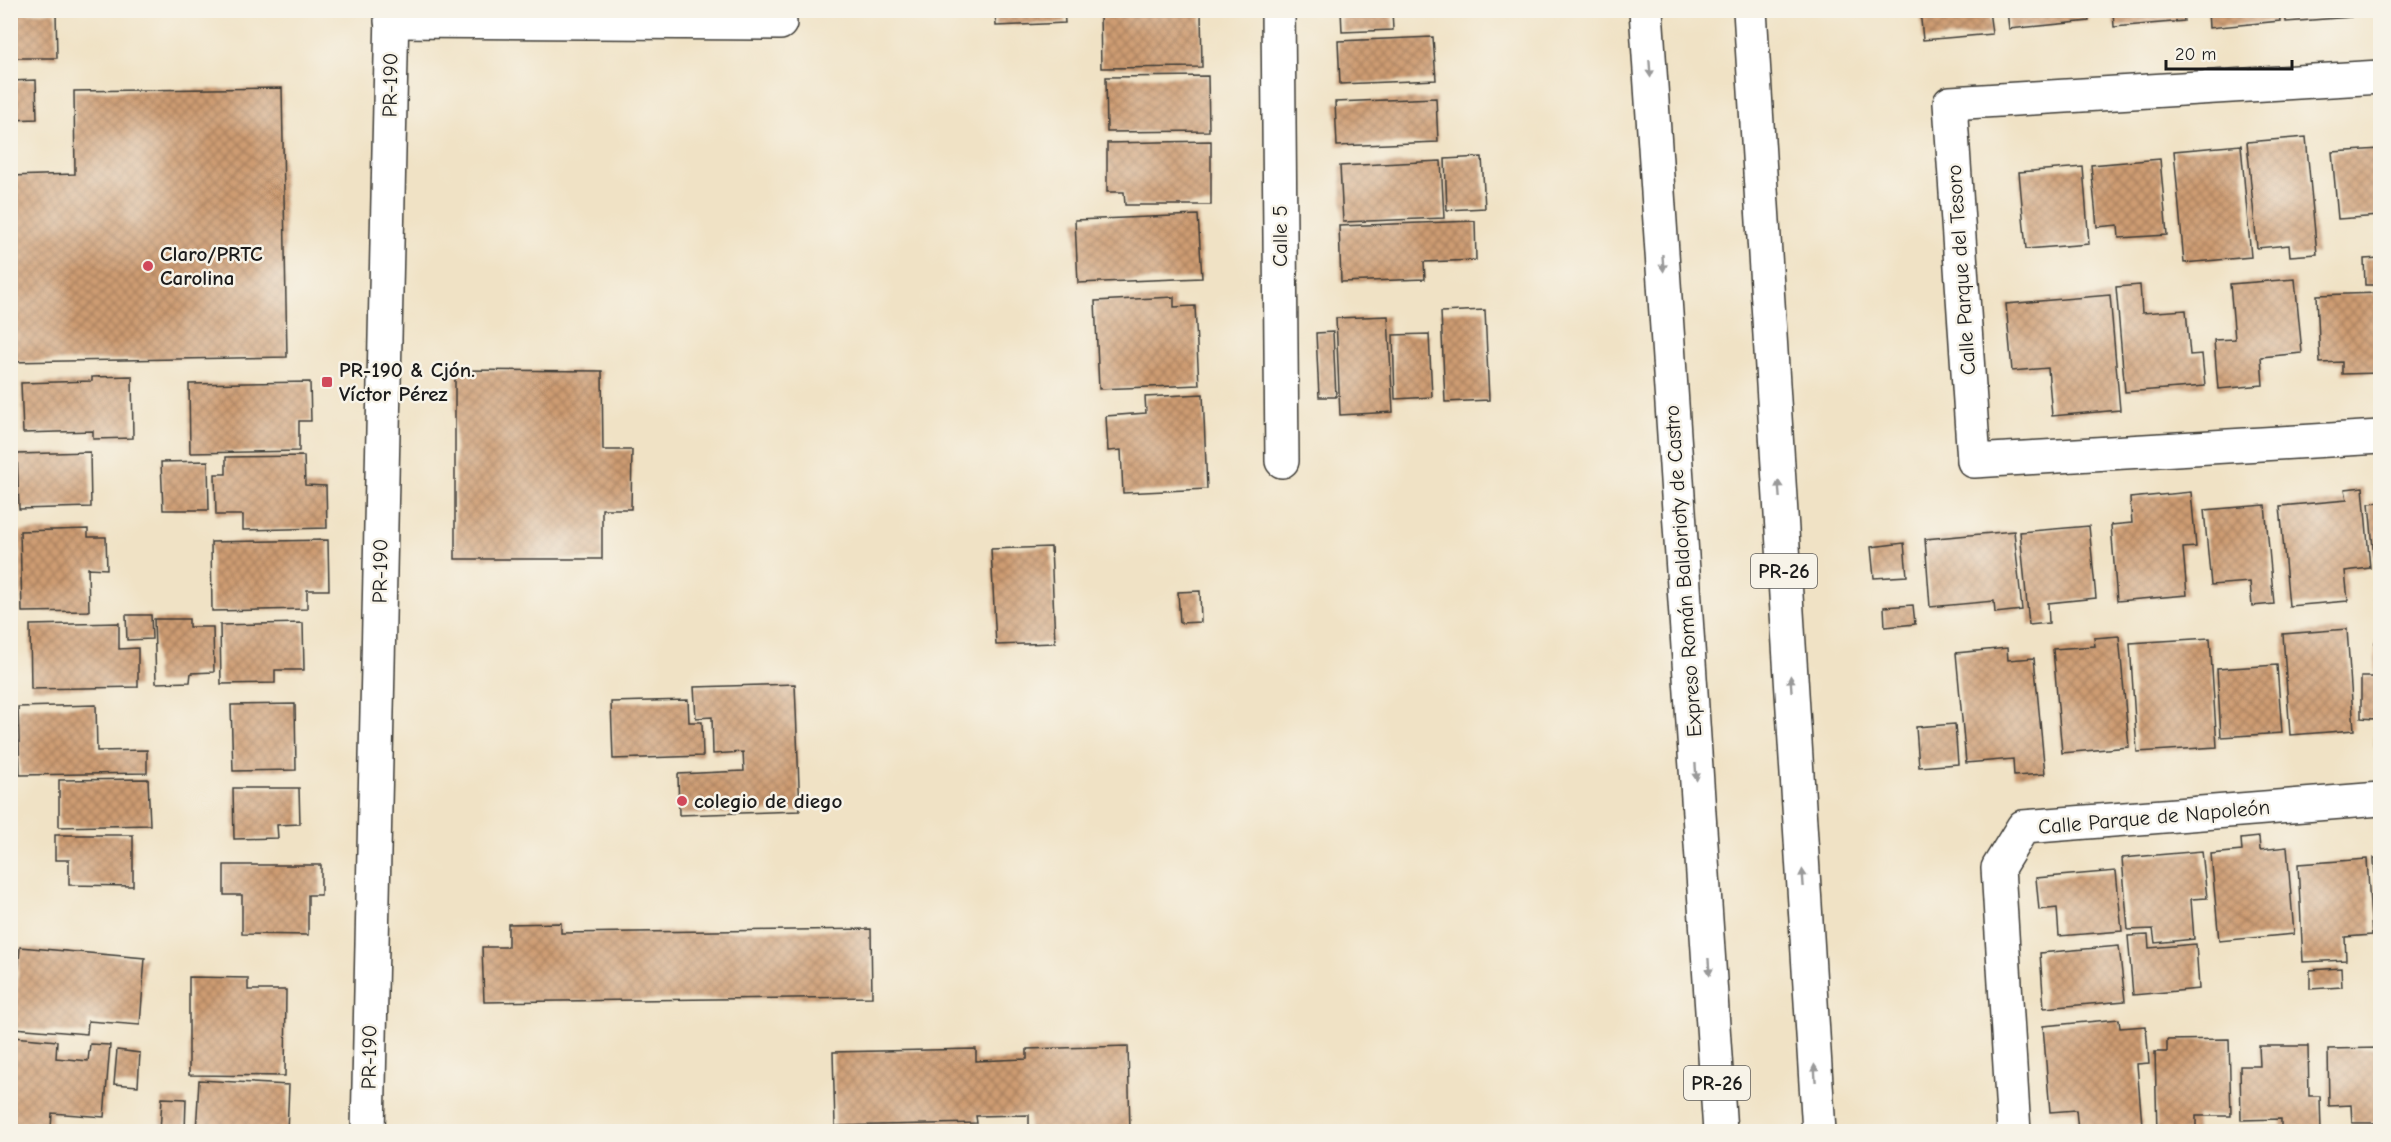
<svg xmlns="http://www.w3.org/2000/svg" width="2391" height="1142" font-family="'Comic Neue',sans-serif">
<defs>
<pattern id="building-cross-hatch" width="8" height="8" patternUnits="userSpaceOnUse" patternTransform="scale(1.5)"><rect width="8" height="8" fill="#ce9c72"/><path d="M0 0l8 8M0 8l8-8" fill="none" stroke="#a67e5d"/></pattern>
</defs>
<rect width="100%" height="100%" fill="#f7f3e8"/>
<filter id="ink" filterUnits="userSpaceOnUse"><feTurbulence type="fractalNoise" baseFrequency=".0167" numOctaves="2"/><feDisplacementMap in="SourceGraphic" scale="12" xChannelSelector="R" yChannelSelector="G"/><feConvolveMatrix kernelMatrix="1 2 1 2 8 2 1 2 1" color-interpolation-filters="sRGB"/></filter>
<filter id="wash" filterUnits="userSpaceOnUse"><feTurbulence type="fractalNoise" baseFrequency=".008" numOctaves="4" result="noise"/><feDisplacementMap in="SourceGraphic" scale="24" xChannelSelector="R" yChannelSelector="G"/><feGaussianBlur stdDeviation="1.35" result="paint"/><feColorMatrix in="noise" values="0 0 0 0 0 0 0 0 0 0 0 0 0 0 0 0 0 1.4 0 .05"/><feComposite in="paint" operator="in"/></filter>
<g filter="url(#wash)">
<rect width="100%" height="100%" fill="#f0e2c5"/>
<g id="blocks">
<path fill="url(#building-cross-hatch)" d="M995 10H1064L1065 23 996 26Z
M1341 10H1392L1393 30 1342 32Z
M1920 10H1989L1992 34 1923 40Z
M2007 10H2088L2089 21 2009 29Z
M2113 10H2183L2184 21 2114 27Z
M2208 10H2279L2280 21 2209 28Z
M2285 10H2350L2351 17 2286 22Z
M56 12 57 58H10V13Z
M1201 12 1202 67 1101 68 1100 13Z
M1433 37 1436 80 1340 84 1338 41Z
M1208 76 1209 131 1107 132 1106 77Z
M36 80 37 119 10 120V81Z
M282 88 287 357 10 362V176L75 174 74 91Z
M1436 98 1438 142 1337 146 1335 102Z
M2306 137 2317 254 2290 256 2289 245 2257 248 2247 142Z
M1211 141V205H1125L1124 192H1107V143Z
M2241 145 2251 257 2184 263 2174 151Z
M2380 149V216L2338 219 2332 152Z
M1482 157 1485 208 1447 210 1445 159Z
M2160 159 2167 235 2119 238 2118 225 2097 227 2091 165Z
M1441 161 1444 218 1343 222 1340 166Z
M2083 167 2089 244 2026 249 2019 172Z
M1198 215 1202 278 1078 283 1075 220Z
M1475 221 1476 260 1424 262 1425 279 1341 282 1339 226Z
M2380 258V285H2365L2364 259Z
M2295 279 2302 353 2261 357 2263 385 2218 389 2214 340 2235 339 2230 284Z
M2140 285 2142 313 2186 310 2190 355 2202 354 2205 386 2125 392 2116 287Z
M2378 293 2380 373 2342 374V362L2320 363 2317 295Z
M2110 295 2120 410 2052 416 2048 368 2012 371 2006 304Z
M1174 297V307L1195 306 1199 385 1099 389 1095 301Z
M1485 310 1489 400 1445 402 1441 312Z
M1388 316 1393 412 1340 415 1336 318Z
M1333 332 1336 397H1319L1316 333Z
M1429 334 1432 397 1395 399 1393 335Z
M455 370 602 371 603 450H632L631 509H602V559H455Z
M132 376 133 438 93 439V431L23 433 21 383 92 381V377Z
M310 382 311 421H299V451L190 453 189 384Z
M1203 394 1207 489 1123 493 1121 450 1108 451 1106 416 1146 413 1145 397Z
M90 452 91 507 19 509 17 454Z
M304 456 305 485 326 486 327 528 243 530V515H216L215 474H226V457Z
M208 461 209 510H163L161 462Z
M2363 487 2370 568 2345 571 2348 601 2289 606 2280 506 2347 500 2345 489Z
M2191 492 2196 547 2183 548 2187 595 2117 601 2111 525 2132 523 2130 498Z
M2380 502V604H2378L2369 503Z
M2265 505 2274 604 2252 606 2250 582 2211 585 2204 510Z
M2089 526 2096 598 2048 603 2049 623 2029 625 2020 532Z
M88 529V537H106L107 569 88 568 89 611 22 612 20 531Z
M2014 531 2022 610 1995 613 1994 601 1930 607 1925 539Z
M328 540 329 590H307V609L212 611 211 542Z
M1904 543 1907 576 1874 578 1871 547Z
M1051 547 1055 643 996 645 991 549Z
M1200 591 1201 622 1180 623 1178 592Z
M1913 605 1915 624 1885 627 1884 607Z
M126 615H151L152 639 127 640Z
M154 619H189V627H213L214 672 191 673 190 682 156 683Z
M119 623V649L138 648V687L31 689 30 625Z
M303 623 304 670H275V683L221 684 220 625Z
M2347 629 2354 730 2290 735 2283 634Z
M2119 636 2129 747 2062 753 2053 649 2095 646 2094 638Z
M2210 638 2217 747 2137 752 2130 643Z
M2375 642H2380V746H2374L2375 719 2361 718V677H2375Z
M2007 648 2008 660 2034 658 2045 774 2014 776 2013 759 1966 763 1956 653Z
M2277 665 2282 733 2221 737 2217 669Z
M795 684 800 811 679 815 678 774 744 771 743 752 713 754 712 717 696 718 694 687Z
M688 700 689 722H702L703 756 613 759 611 702Z
M295 704 296 770 233 771 231 705Z
M96 705 97 751 147 750V773L20 775 18 707Z
M1955 724 1958 764 1919 767 1916 727Z
M148 779 150 825 59 827V780Z
M233 788H299L300 824 277 825 278 838 234 839Z
M55 835H133V886L69 885V860H55Z
M2259 837 2260 850 2287 847 2294 934 2219 941 2211 854 2242 851 2241 839Z
M2202 851 2207 898 2191 899 2194 939 2155 943 2153 929 2128 930 2122 858Z
M2374 858H2380V937H2378Z
M2367 859 2372 935 2345 937 2346 960 2303 962 2298 864Z
M224 865H321V895H308V935L242 934V895H224Z
M2116 871 2122 931 2059 936 2057 908 2039 910 2036 878Z
M561 923V933L871 929 872 997 484 1002 482 947H508V924Z
M2148 935 2149 948 2196 944 2199 989 2133 995 2128 936Z
M2119 946 2125 1001 2044 1008 2040 953Z
M20 947 145 958 140 1025 88 1021 87 1034 14 1028Z
M2341 968 2342 987 2310 989V970Z
M189 977 248 978V990H286L285 1076 189 1075Z
M2119 1019 2120 1028 2146 1026 2149 1063 2137 1064 2142 1125 2078 1131 2076 1110 2050 1112 2043 1026Z
M13 1037 57 1041 56 1058 88 1061 90 1044 110 1045 104 1117 52 1113 51 1129 10 1125Z
M2229 1039 2231 1116H2196V1132H2157L2155 1052H2167V1040Z
M1128 1046 1130 1132H1029V1115L976 1116 977 1123 835 1126 833 1052 976 1049V1061L1027 1059V1049Z
M2259 1046H2308L2309 1096H2320L2321 1132H2281V1119L2241 1120 2240 1066H2260Z
M2380 1048V1123H2352L2351 1105 2329 1106 2328 1049Z
M117 1050 140 1053 138 1086 114 1084Z
M199 1080 289 1085 287 1132H196Z
M162 1098 186 1099 185 1132H160Z"/>
</g>
</g>
<g filter="url(#ink)">
<use href="#blocks" fill-opacity="0" stroke="#3c3a35" stroke-width="1.5"/>
<g fill="none" stroke-linecap="round" stroke-linejoin="round">
<defs>
<path id="minor" d="M1278 10 1282 461
M391 21 780 23
M2380 77 1950 103 1974 461 2380 437
M2014 1132 1998 868 2023 827 2380 799"/>
<path id="tertiary" d="M368 1132 392 10"/>
<path id="motorway" d="M1646 10 1720 1132
M1750 10 1819 1132"/>
</defs>
<use href="#minor" stroke="#3c3a35" stroke-width="36"/>
<use href="#tertiary" stroke="#3c3a35" stroke-width="36"/>
<use href="#motorway" stroke="#3c3a35" stroke-width="36"/>
<use href="#minor" stroke="#fff" stroke-width="33"/>
<use href="#tertiary" stroke="#fff" stroke-width="33"/>
<use href="#motorway" stroke="#fff" stroke-width="33"/>
</g>
<defs><path id="oneway-solid" d="M-6-.8H1V-3.2L6.5 0L1 3.2V.8H-6Z" transform="scale(1.5)"/></defs>
<g fill="#999">
<use href="#oneway-solid" transform="translate(1650 69) rotate(86)"/>
<use href="#oneway-solid" transform="translate(1663 263) rotate(86)"/>
<use href="#oneway-solid" transform="translate(1779 489) rotate(-94)"/>
<use href="#oneway-solid" transform="translate(1791 684) rotate(-94)"/>
<use href="#oneway-solid" transform="translate(1696 772) rotate(86)"/>
<use href="#oneway-solid" transform="translate(1803 878) rotate(-94)"/>
<use href="#oneway-solid" transform="translate(1709 967) rotate(86)"/>
<use href="#oneway-solid" transform="translate(1815 1073) rotate(-94)"/>
</g>
</g>
<g fill="#d1495b" stroke="#f7f3e8" stroke-width="2">
<circle cx="148" cy="266" r="6"/>
<rect x="321" y="376" width="12" height="12" rx="3"/>
<circle cx="682" cy="801" r="6"/>
</g>
<g text-anchor="middle" dominant-baseline="central" stroke-width="5" stroke-linejoin="round" paint-order="stroke">
<g fill="#f7f3e8" stroke="#5e5c59" stroke-width="1.5">
<rect x="1751" y="554" width="66" height="34" rx="4.5"/>
<rect x="1684" y="1066" width="66" height="34" rx="4.5"/>
</g>
<g font-size="20" font-weight="bold" fill="#1c1c1c">
<text x="1784" y="571">PR-26</text>
<text x="1717" y="1083">PR-26</text>
</g>
<g font-size="21" fill="#1c1c1c" stroke="#f7f3e8">
<text transform="translate(390 85) rotate(-89)">PR-190</text>
<text transform="translate(1280 236) rotate(-90)">Calle 5</text>
<text transform="translate(1961 270) rotate(-94)">Calle Parque del Tesoro</text>
<text transform="translate(380 571) rotate(-89)">PR-190</text>
<text transform="translate(1683 571) rotate(-94)">Expreso Román Baldorioty de Castro</text>
<text transform="translate(2154 817) rotate(-5)">Calle Parque de Napoleón</text>
<text transform="translate(369 1057) rotate(-89)">PR-190</text>
</g>
<g font-size="21" font-weight="bold" fill="#1c1c1c" stroke="#f7f3e8" text-anchor="start">
<text x="160" y="254">Claro/PRTC<tspan x="160" dy="24">Carolina</tspan></text>
<text x="339" y="370">PR-190 &amp; Cjón.<tspan x="339" dy="24">Víctor Pérez</tspan></text>
<text x="694" y="801">colegio de diego</text>
</g>
</g>
<rect width="2391" height="1142" fill="none" stroke="#f7f3e8" stroke-width="36"/>
<path d="M2166 60v9h126v-9" fill="none" stroke="#1c1c1c" stroke-width="3"/>
<text x="2175" y="60" font-size="18" fill="#1c1c1c" stroke="#f7f3e8" stroke-width="4.5" paint-order="stroke">20 m</text>
</svg>
